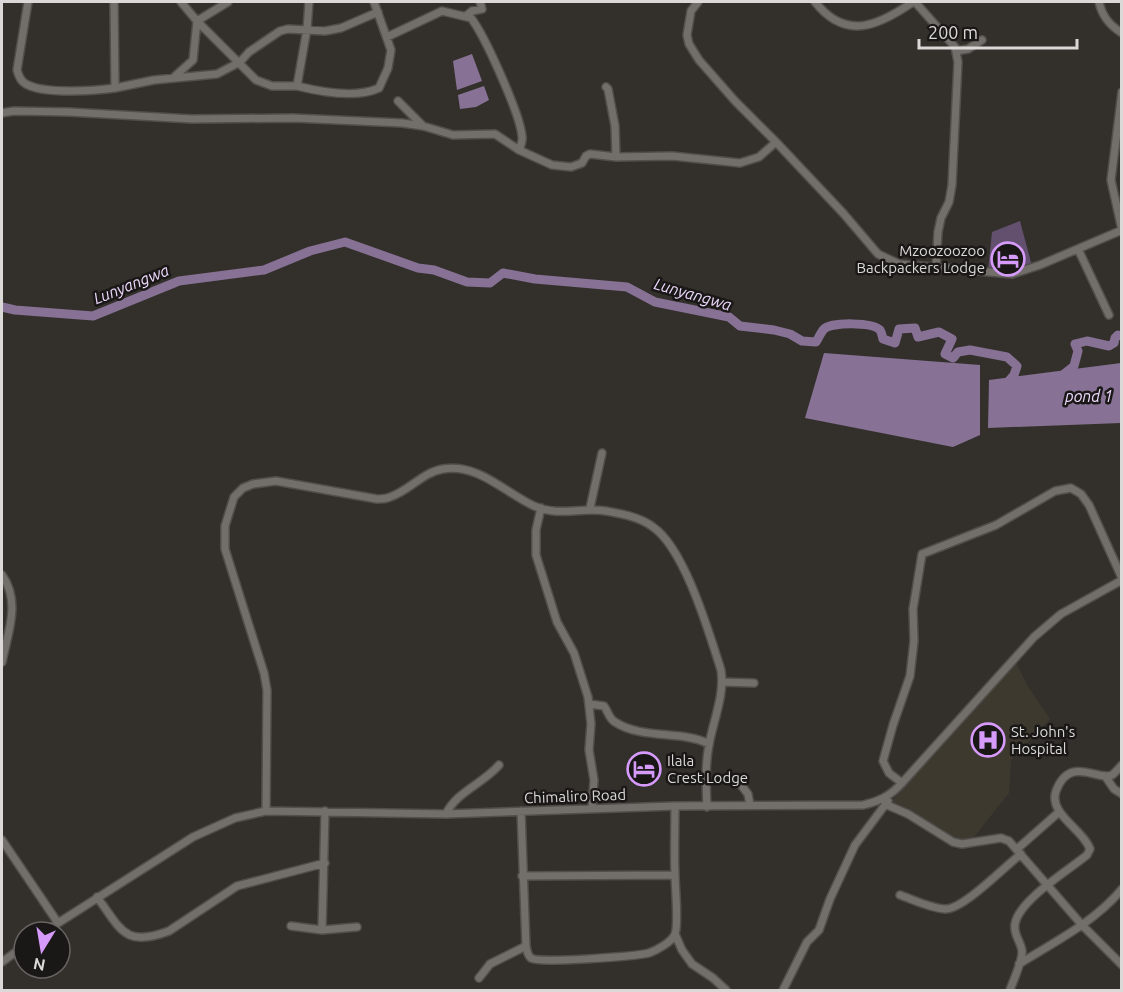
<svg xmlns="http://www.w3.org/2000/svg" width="1123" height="992" font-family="Ubuntu,sans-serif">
<rect width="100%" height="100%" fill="#33302c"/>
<path fill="#3e392f" d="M1016 662 1027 685 1050 719 1011 760 1009 793 970 842 952 841 890 803Z"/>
<path fill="#62506e" d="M1020 221 1032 266 1022 271H988L992 232Z"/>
<path fill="#877295" d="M472 54 482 81 457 90 453 61Z
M484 86 489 100 476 107 460 109 458 95Z
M824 353 980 365V435L953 447 805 418Z
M1121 363V423L988 428 989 380Z"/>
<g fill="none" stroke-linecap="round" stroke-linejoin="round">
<path stroke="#877295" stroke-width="9" d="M2 307 15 310 93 316 179 281 264 270 310 251 345 242 418 268 434 270 467 282 490 283 503 273 535 279 627 287 655 302 729 317 740 326 774 330 790 334 802 341 816 342C818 339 821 332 824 329 832 322 872 322 880 330 882 333 882 336 883 339L895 343 899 329 915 328 918 337 939 332 952 339 945 354 953 358 958 352 970 350 1007 357 1017 366 1014 375 1008 382 1009 386
M1059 378 1074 366 1078 351 1075 344 1087 341 1109 346 1114 343 1115 338 1118 335 1122 336"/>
<defs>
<path id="minor" d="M28 2 17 70C19 77 21 82 28 85 46 94 94 91 115 88L114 2
M228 2 197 21 256 80 272 86H297
M309 2 307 29 297 86C321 92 356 99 379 88L388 68 391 50 374 2
M698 2 691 11 687 35 689 44 699 60 735 101 776 142 843 213 878 254 899 264 1012 274 1040 265 1122 230
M815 2C846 41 878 26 913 2
M915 2 955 47 958 62 952 185 949 202 941 218 938 232 936 266
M1099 2C1102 16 1109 25 1122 33
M466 16 472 11 482 9 480 2
M387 37 442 11 471 18C485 36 520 114 522 136 523 141 521 145 519 150
M956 51 968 49 982 40
M173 78 193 60 197 21 181 2
M606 87 608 89 615 126 616 157
M115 88 154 80 217 74 240 62 249 52 280 31 288 29 325 31 341 28 378 12
M1122 92 1111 180 1122 230
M398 101 423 126
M2 113 14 111 69 112 192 119 293 118 402 123 423 126 453 135 495 134 519 150 552 165 571 167 582 163 586 156 590 154 616 157 672 156 740 163 759 157 776 142
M1078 249 1109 315
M541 508 536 530V555L557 622 574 653 588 697 591 724 589 750 594 780 592 808
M590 508 602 453
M2 575C21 602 8 632 2 662
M722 682 754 683
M589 704 604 706C608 711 609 719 615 722 642 740 683 730 709 744
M1105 776 1114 789 1122 794
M738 781 748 794 750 805
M902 783 889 773 883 761 893 725 910 676 914 641 913 609 922 554 996 525 1055 491 1071 488 1081 494 1089 505 1122 578
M887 805 908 814 953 842 962 844 1001 838 1009 841 1082 925 1122 965
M266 811 267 690 264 673 225 549V526L234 497 243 488 253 484 276 481 377 499C381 499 386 499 390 497 409 491 423 472 443 469 478 463 504 492 534 506 560 517 580 507 606 511 622 514 640 517 653 527 685 549 709 633 721 670 725 695 713 721 709 745 705 765 706 786 707 807
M325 811 322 930 357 927
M521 811 526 946C527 950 527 955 531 958 539 964 636 956 649 953 657 950 672 942 675 934 679 924 675 887 675 875 674 852 675 829 675 806
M446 814C456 792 484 783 499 765
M2 840 58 923
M1017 849 1059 812
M522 876 675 875
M900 895C914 900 930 908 945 909 963 910 1006 865 1021 854
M97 897C121 929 124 948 169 931L237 886 325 863
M291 926 322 930
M44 932 193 837 235 818 266 811 446 814 675 806 863 805C880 801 890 796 902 783L1034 637 1061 614 1122 580
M675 934 682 950 692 964 713 978 726 990
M2 962 24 946
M1019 964C1054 942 1095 922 1122 889
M479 978 490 964 526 946
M783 990 807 942 819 930 830 899 855 845 888 801
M1010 990C1013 981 1023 960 1022 951 1021 941 1013 935 1015 924 1019 900 1069 870 1087 855L1090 849C1083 829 1048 814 1056 791 1070 754 1098 782 1112 775 1115 773 1119 768 1122 765"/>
</defs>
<use href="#minor" stroke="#514e4b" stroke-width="10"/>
<use href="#minor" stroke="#726f6a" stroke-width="7"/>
</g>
<defs>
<symbol id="hotel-ring" viewBox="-11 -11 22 22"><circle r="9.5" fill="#1a1817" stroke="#d69bfa" stroke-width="1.5"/><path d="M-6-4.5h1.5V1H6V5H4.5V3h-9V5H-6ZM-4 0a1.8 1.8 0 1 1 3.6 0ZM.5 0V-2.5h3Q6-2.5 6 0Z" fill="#d69bfa"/></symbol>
<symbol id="hospital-ring" viewBox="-11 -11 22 22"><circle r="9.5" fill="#1a1817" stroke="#d69bfa" stroke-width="1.5"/><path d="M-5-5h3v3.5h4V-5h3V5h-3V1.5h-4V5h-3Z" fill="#d69bfa"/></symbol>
</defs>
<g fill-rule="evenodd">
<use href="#hotel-ring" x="989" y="240" width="38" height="38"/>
<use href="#hospital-ring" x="969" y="721" width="38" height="38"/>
<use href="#hotel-ring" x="625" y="750" width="38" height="38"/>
</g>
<g text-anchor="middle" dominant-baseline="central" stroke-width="5" stroke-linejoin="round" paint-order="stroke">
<g font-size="15" fill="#dbd9d7" stroke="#1a1817" text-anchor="start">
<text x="985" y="250" text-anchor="end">Mzoozoozoo<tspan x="985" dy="17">Backpackers Lodge</tspan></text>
<text x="1011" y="731">St. John's<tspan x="1011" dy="17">Hospital</tspan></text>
<text x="667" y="760">Ilala<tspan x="667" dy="17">Crest Lodge</tspan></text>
</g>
<g font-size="15" fill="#dbd9d7" stroke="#1a1817">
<text transform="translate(575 796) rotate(-2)">Chimaliro Road</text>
</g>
<g font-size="16" font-style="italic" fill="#eed9fd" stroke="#1a1817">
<text transform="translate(131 284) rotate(-22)">Lunyangwa</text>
<text transform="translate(693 294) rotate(16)">Lunyangwa</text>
<text x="1089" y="396">pond 1</text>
</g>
</g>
<rect width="1123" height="992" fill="none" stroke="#dbd9d7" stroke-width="6"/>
<g transform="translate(42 950) rotate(191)"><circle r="28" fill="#1a1817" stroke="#676564" stroke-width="1.5"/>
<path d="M0-4.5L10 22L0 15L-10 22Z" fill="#d69bfa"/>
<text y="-9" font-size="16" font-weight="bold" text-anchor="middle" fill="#dbd9d7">N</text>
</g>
<path d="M919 39v9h158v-9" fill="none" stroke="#dbd9d7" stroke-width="3"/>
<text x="928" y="39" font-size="18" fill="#dbd9d7" stroke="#1a1817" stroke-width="4.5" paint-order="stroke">200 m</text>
</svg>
